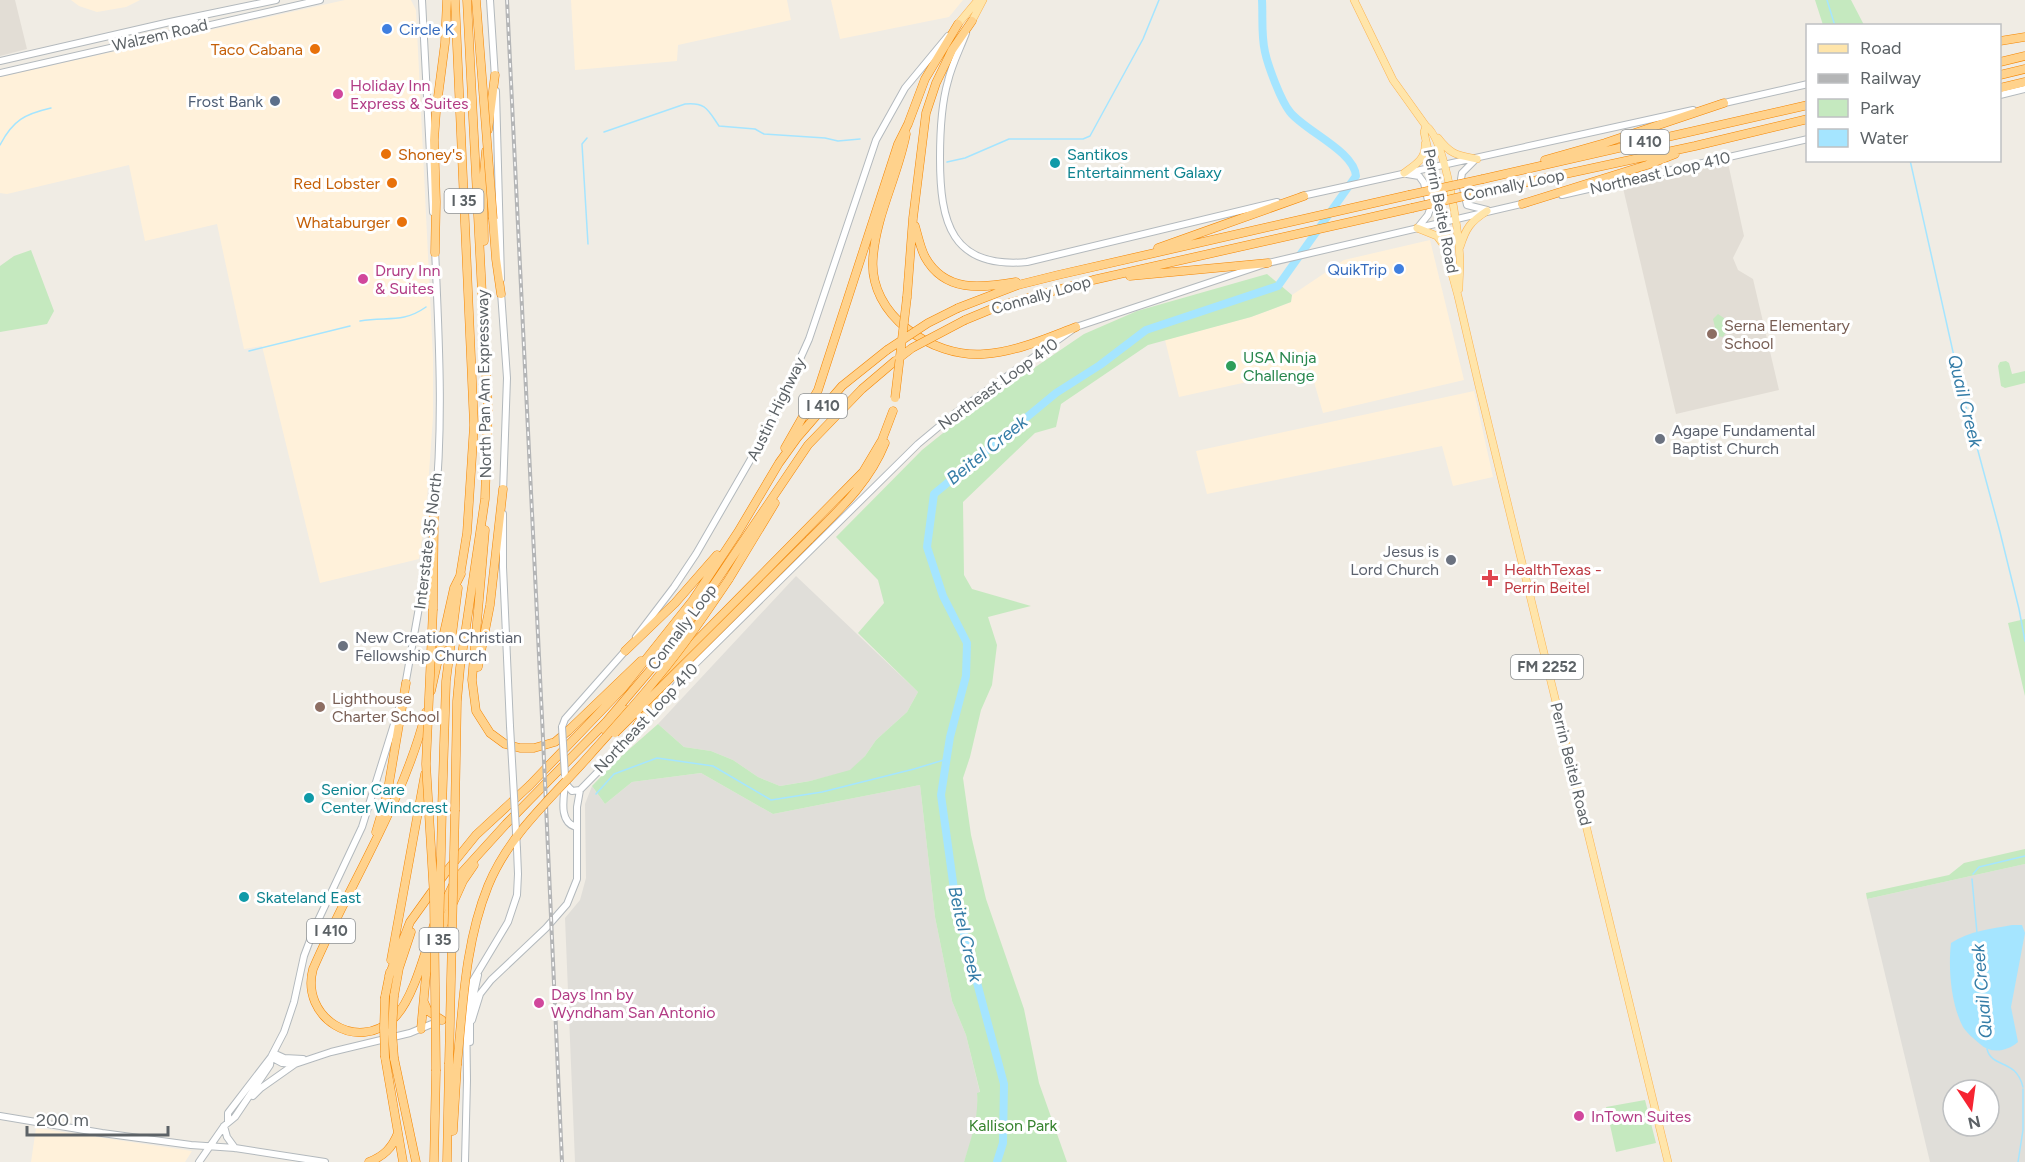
<svg xmlns="http://www.w3.org/2000/svg" width="2025" height="1162" font-family="Figtree,sans-serif">
<rect width="100%" height="100%" fill="#f0ece4"/>
<path fill="#fff1da" d="M71 0H140L126 7 97 12 79 6Z
M345 0H411L416 10 433 358V417L426 514 419 559 320 583 262 346 244 349 217 224 145 241 129 165 7 194 0 193V77Z
M571 0H787L791 20 678 45 677 61 575 70Z
M831 0H963L949 17 840 39Z
M1430 240 1464 380 1323 413 1310 368 1179 397 1165 340 1251 317 1291 302 1292 295 1344 260Z
M1474 391 1493 477 1453 486 1442 446 1207 494 1196 451Z
M36 1128 192 1151 185 1162H31Z"/>
<path fill="#e0ded9" fill-rule="evenodd" d="M796 576 918 692 907 712 876 740 865 756 850 771 810 781 780 786 758 777 733 760 711 751 684 747 658 724Z
M701 773 773 814 920 785 935 917 952 1001 966 1035 980 1093H977L978 1107 973 1135 964 1162H575L565 918 580 900 586 878 585 804 592 786 605 804 632 782Z
M2025 864V1162H1930L1867 899ZM1953 1090H1989V1126H1953Z"/>
<path fill="#e2ddd5" d="M0 0H15L27 49 0 56Z
M1728 163 1744 236 1733 258 1738 270 1753 279 1779 390 1676 414 1623 188Z"/>
<path fill="#c5e9bf" d="M1815 0H1851L1864 25H1823Z
M31 250 54 311 47 324 0 332V266L14 256Z
M1267 274 1292 295 1291 302 1251 317 1148 345 1061 404 1056 427 1035 433 963 502 964 575 972 589 1031 606 988 617 997 645 992 685 981 710 970 757 963 778 971 835 986 899 1024 1009 1039 1083 1067 1162H964C971 1139 979 1117 977 1093L980 1092 966 1035 952 1001 935 917 920 785 773 814 701 773 632 782 605 804 592 786 617 760 658 724 684 747 711 751 733 760 758 777 780 786 810 781 850 770 865 756 876 740 907 712 918 692 858 633 884 603 878 580 836 537 922 450 968 413 1084 334 1137 311Z
M1718 314 1731 323 1723 337 1717 336 1713 319Z
M2006 361 2009 363 2012 374 2025 371V383L2005 388 2001 386 1998 366 2000 362Z
M2025 619V696L2008 623Z
M2025 849V864L1867 899 1866 893 1949 875 1964 863Z
M1645 1100 1656 1143 1616 1152 1606 1107Z"/>
<path fill="#a5e5ff" d="M2012 925H2022L2025 933 2011 1007 2018 1042C2006 1052 1991 1054 1980 1044 1974 1039 1967 1033 1963 1027 1951 1004 1948 969 1951 943 1969 931 1991 929 2012 925Z"/>
<g fill="none" stroke-linecap="round" stroke-linejoin="round">
<path stroke="#a5e5ff" stroke-width="1.5" d="M1827 0 1835 26
M604 132 685 104C706 102 708 110 719 126L755 129 764 134 825 138 838 141 860 139
M587 138 582 144 588 244
M0 145C13 120 25 114 51 108
M1910 160 1962 392 2000 532 2019 609 2025 641
M947 162 965 158 1009 139H1083L1090 136 1143 39 1159 0
M360 321C386 316 402 324 426 307
M249 351 350 326
M596 794 614 774 657 758 713 766 771 800 822 792 914 769 947 759
M1973 874 1979 867 2025 856
M1972 879 1977 933
M1987 1049C1992 1069 2016 1058 2023 1087
M2018 1162 2023 1130V1089"/>
<path stroke="#a5e5ff" stroke-width="8" d="M997 1162 1003 1143 1004 1084 956 904 941 795 950 737 966 676 967 643 943 596 927 547 934 494 1056 393 1100 365 1146 330 1278 286 1356 176C1354 151 1305 131 1290 112 1281 101 1268 66 1265 52 1261 35 1263 17 1262 0"/>
<defs>
<path id="secondary" d="M422 0 433 212
M490 0 495 78
M180 31 181 25 195 20
M966 33C960 49 952 64 948 81 941 105 940 133 940 158 940 222 951 269 1027 262L1277 202
M0 61 170 22 276 0
M0 73 320 0
M496 91 501 279
M2000 95 2025 89
M1720 104 1808 84
M1474 161 1462 173 1461 179 1467 205 1487 210
M1407 174 1419 176 1424 183 1430 209 1428 215 1419 226
M1562 195 1808 139
M1302 196 1693 110
M501 292 507 378 503 492
M503 514V567L510 726
M434 518C444 428 439 339 435 249
M636 637 674 587 696 554 770 426 809 339 876 140 905 88 948 36
M405 686 431 540
M562 727 565 719 626 650
M635 734 661 706 684 675 918 444 954 414 1076 327 1268 263 1526 203
M565 783C564 797 558 822 576 827
M565 783 572 791 580 790
M472 1020 480 994 491 980 546 928 567 904 577 879V807L580 790 628 741
M470 1042V1011L478 975
M273 1053 284 1058 303 1059
M271 1057 282 1063 295 1064 331 1052 410 1033 439 1021
M253 1096 261 1088 295 1064
M0 1116 102 1133 191 1145 235 1148 325 1162
M228 1122V1113L271 1057 284 1032 294 1002 304 956 315 927 362 827 400 705
M224 1126 227 1137 235 1148
M199 1162 224 1126 235 1117 270 1065 271 1057
M465 1162 467 1080 466 1005 472 982 508 922 517 895 518 874 517 849"/>
<path id="primary" d="M1354 0 1393 80 1426 126C1446 139 1459 235 1460 261 1460 270 1459 280 1459 289
M972 21 983 0
M958 24 978 0
M1426 126 1424 132 1444 221 1449 263 1458 296 1478 382 1668 1162
M1438 138C1451 155 1457 155 1477 159
M1404 173C1415 165 1426 159 1425 144
M1417 228 1437 236 1446 248
M1460 247C1466 228 1470 222 1487 211"/>
<path id="motorway" d="M455 0 474 425 467 533 460 576
M2000 41 2025 37
M2000 62 2025 56
M2000 75 2025 69
M2000 88 2025 82
M488 130 495 75
M906 134C898 176 876 215 873 258 868 315 932 358 984 354 1016 352 1047 338 1076 327
M1545 160 1605 143 1724 103
M1483 179 1808 105
M1486 191 1695 146 1808 119
M1522 204 1647 165 1675 154
M493 219 496 259 501 294
M915 226C918 236 920 247 925 257 945 293 981 288 1016 282
M484 241 483 184 486 151
M1158 248 1304 196
M435 253 436 202 434 140 436 112 445 43 447 0
M1130 276 1268 263
M907 297 913 218 926 113 936 83 952 50 972 21
M958 308 1018 285 1058 275 1409 195
M965 320 999 306 1093 280 1412 208
M785 448 818 390 898 144 908 124 925 79 958 24
M485 530 472 680 476 711 490 733 505 744 520 748H534L555 742 568 731 641 661
M809 540C839 510 869 483 885 443
M729 579 775 503
M433 609 434 515
M625 651 675 603 717 555
M478 667 490 605 503 489
M659 679 863 472 882 440 893 411
M431 691 454 588 461 574
M426 712C403 803 350 883 313 969 300 1017 357 1054 394 1018 413 1000 425 952 434 925
M605 730 626 710
M625 744 659 692
M442 809 446 681 458 588
M455 810 457 701 460 668 485 499 488 411 467 0
M376 832 387 795 406 683
M440 912 456 879 506 824 606 722 668 649 694 614 808 445 862 389 895 361
M440 932 463 881 474 865
M391 960 425 774
M389 976 410 922 446 872 476 835 530 785 623 688 693 600 738 532 779 463 797 438 842 386 887 350
M394 996 399 968 411 932
M385 997 390 972
M424 1002 428 1011 442 1020
M421 1029 426 975 433 945
M385 1057 403 1162
M394 1058 416 1162
M453 1131 457 1065
M369 1162C384 1156 392 1148 398 1133
M434 1162 436 1071
M447 1162 449 1064"/>
</defs>
<use href="#secondary" stroke="#b3b9bd" stroke-width="8"/>
<use href="#primary" stroke="#fcb452" stroke-width="8"/>
<use href="#motorway" stroke="#f48500" stroke-width="9"/>
<use href="#secondary" stroke="#fff" stroke-width="6"/>
<use href="#primary" stroke="#ffe5aa" stroke-width="7"/>
<use href="#motorway" stroke="#ffd28c" stroke-width="8"/>
<defs>
<path id="rail" d="M507 0 543 738 562 1162"/>
</defs>
<use href="#rail" stroke="#b4b5b6" stroke-width="4"/>
<use href="#rail" stroke="#fff" stroke-width="1.5" stroke-dasharray="4.5" stroke-linecap="butt"/>
<defs>
<path id="secondary-bridge" d="M510 726 517 849
M562 727 565 776"/>
<path id="motorway-bridge" d="M476 0 493 219
M1409 195 1483 179
M1412 208 1486 191
M887 350 928 323 958 308
M899 358 912 348 965 320
M895 398 907 297
M433 609 426 764 434 897 436 1071
M615 733 809 540
M439 936 442 809
M394 996 392 1031 394 1058
M385 997 384 1028 385 1057
M449 1064 455 810
M457 1065C463 1005 465 943 488 886 509 834 552 798 588 757 611 731 635 705 657 678 683 647 706 613 729 579"/>
</defs>
<use href="#secondary-bridge" stroke="#b3b9bd" stroke-width="8" stroke-linecap="butt"/>
<use href="#motorway-bridge" stroke="#f48500" stroke-width="9" stroke-linecap="butt"/>
<use href="#secondary-bridge" stroke="#fff" stroke-width="6"/>
<use href="#motorway-bridge" stroke="#ffd28c" stroke-width="8"/>
</g>
<g fill="#3f7fe0" stroke="#fff" stroke-width="2">
<circle cx="387" cy="29" r="6"/>
<circle cx="1399" cy="269" r="6"/>
</g>
<g fill="#e8710a" stroke="#fff" stroke-width="2">
<circle cx="315" cy="49" r="6"/>
<circle cx="386" cy="154" r="6"/>
<circle cx="392" cy="183" r="6"/>
<circle cx="402" cy="222" r="6"/>
</g>
<g fill="#d1479c" stroke="#fff" stroke-width="2">
<circle cx="338" cy="94" r="6"/>
<circle cx="363" cy="279" r="6"/>
<circle cx="539" cy="1003" r="6"/>
<circle cx="1579" cy="1116" r="6"/>
</g>
<circle fill="#5c6f8a" stroke="#fff" stroke-width="2" cx="275" cy="101" r="6"/>
<g fill="#0f9aa8" stroke="#fff" stroke-width="2">
<circle cx="1055" cy="163" r="6"/>
<circle cx="309" cy="798" r="6"/>
<circle cx="244" cy="897" r="6"/>
</g>
<g fill="#8d6e63" stroke="#fff" stroke-width="2">
<circle cx="1712" cy="334" r="6"/>
<circle cx="320" cy="707" r="6"/>
</g>
<circle fill="#2e9e5b" stroke="#fff" stroke-width="2" cx="1231" cy="366" r="6"/>
<g fill="#6b7280" stroke="#fff" stroke-width="2">
<circle cx="1660" cy="439" r="6"/>
<circle cx="1451" cy="560" r="6"/>
<circle cx="343" cy="646" r="6"/>
</g>
<path fill="#e0444e" stroke="#fff" stroke-width="2" d="M1487 569h6v6h6v6h-6v6h-6v-6h-6v-6h6z"/>
<g text-anchor="middle" dominant-baseline="central" stroke-width="6" stroke-linejoin="round" paint-order="stroke">
<g fill="#fff" stroke="#8d9194" stroke-width="1.5">
<rect x="1621" y="130" width="48" height="24" rx="4.5"/>
<rect x="444.5" y="189" width="39" height="24" rx="4.5"/>
<rect x="799" y="394" width="48" height="24" rx="4.5"/>
<rect x="1511" y="655" width="72" height="24" rx="4.5"/>
<rect x="307" y="919" width="48" height="24" rx="4.5"/>
<rect x="419.5" y="928" width="39" height="24" rx="4.5"/>
</g>
<g font-size="15" font-weight="bold" fill="#5c6266">
<text x="1645" y="142">I 410</text>
<text x="464" y="201">I 35</text>
<text x="823" y="406">I 410</text>
<text x="1547" y="667">FM 2252</text>
<text x="331" y="931">I 410</text>
<text x="439" y="940">I 35</text>
</g>
<g font-size="16" fill="#366cbe" stroke="#fff" text-anchor="start">
<text x="399" y="29">Circle K</text>
<text x="1387" y="269" text-anchor="end">QuikTrip</text>
</g>
<g font-size="16" fill="#5c6266" stroke="#fff">
<text transform="translate(160 35) rotate(-13)">Walzem Road</text>
<text transform="translate(1660 173) rotate(-13)">Northeast Loop 410</text>
<text transform="translate(1514 185) rotate(-12)">Connally Loop</text>
<text transform="translate(1441 211) rotate(79)">Perrin Beitel Road</text>
<text transform="translate(1041 295) rotate(-16)">Connally Loop</text>
<text transform="translate(484 384) rotate(-91)">North Pan Am Expressway</text>
<text transform="translate(998 384) rotate(-36)">Northeast Loop 410</text>
<text transform="translate(776 409) rotate(-64)">Austin Highway</text>
<text transform="translate(428 541) rotate(-83)">Interstate 35 North</text>
<text transform="translate(682 627) rotate(-53)">Connally Loop</text>
<text transform="translate(646 718) rotate(-47)">Northeast Loop 410</text>
<text transform="translate(1571 764) rotate(76)">Perrin Beitel Road</text>
</g>
<g font-size="16" fill="#c56008" stroke="#fff" text-anchor="end">
<text x="303" y="49">Taco Cabana</text>
<text x="398" y="154" text-anchor="start">Shoney's</text>
<text x="380" y="183">Red Lobster</text>
<text x="390" y="222">Whataburger</text>
</g>
<g font-size="16" fill="#b23c85" stroke="#fff" text-anchor="start">
<text x="350" y="85">Holiday Inn<tspan x="350" dy="18">Express &amp; Suites</tspan></text>
<text x="375" y="270">Drury Inn<tspan x="375" dy="18">&amp; Suites</tspan></text>
<text x="551" y="994">Days Inn by<tspan x="551" dy="18">Wyndham San Antonio</tspan></text>
<text x="1591" y="1116">InTown Suites</text>
</g>
<g font-size="16" fill="#4e5e75" stroke="#fff" text-anchor="end">
<text x="263" y="101">Frost Bank</text>
</g>
<g font-size="16" fill="#0d838f" stroke="#fff" text-anchor="start">
<text x="1067" y="154">Santikos<tspan x="1067" dy="18">Entertainment Galaxy</tspan></text>
<text x="321" y="789">Senior Care<tspan x="321" dy="18">Center Windcrest</tspan></text>
<text x="256" y="897">Skateland East</text>
</g>
<g font-size="16" fill="#785e54" stroke="#fff" text-anchor="start">
<text x="1724" y="325">Serna Elementary<tspan x="1724" dy="18">School</tspan></text>
<text x="332" y="698">Lighthouse<tspan x="332" dy="18">Charter School</tspan></text>
</g>
<g font-size="16" fill="#27864d" stroke="#fff" text-anchor="start">
<text x="1243" y="357">USA Ninja<tspan x="1243" dy="18">Challenge</tspan></text>
</g>
<g font-size="16" fill="#5b616d" stroke="#fff" text-anchor="start">
<text x="1672" y="430">Agape Fundamental<tspan x="1672" dy="18">Baptist Church</tspan></text>
<text x="1439" y="551" text-anchor="end">Jesus is<tspan x="1439" dy="18">Lord Church</tspan></text>
<text x="355" y="637">New Creation Christian<tspan x="355" dy="18">Fellowship Church</tspan></text>
</g>
<g font-size="16" fill="#be3a42" stroke="#fff" text-anchor="start">
<text x="1504" y="569">HealthTexas -<tspan x="1504" dy="18">Perrin Beitel</tspan></text>
</g>
<g font-size="16" fill="#36832e" stroke="#fff">
<text x="1013" y="1125">Kallison Park</text>
</g>
<g font-size="18" font-style="italic" fill="#357da7" stroke="#fff">
<text transform="translate(1965 401) rotate(76)">Quail Creek</text>
<text transform="translate(987 450) rotate(-39)">Beitel Creek</text>
<text transform="translate(965 934) rotate(77)">Beitel Creek</text>
<text transform="translate(1982 991) rotate(-95)">Quail Creek</text>
</g>
</g>
<rect x="1806" y="24" width="195" height="138" fill="#ffffff" stroke="#bec0c2" stroke-width="1.5"/>
<rect x="1818" y="44" width="30" height="9" fill="#ffe5aa" stroke="#bec0c2" stroke-width="1.5"/>
<text x="1860" y="54" font-size="18" fill="#5c6266">Road</text>
<rect x="1818" y="74" width="30" height="9" fill="#b4b5b6" stroke="#bec0c2" stroke-width="1.5"/>
<text x="1860" y="84" font-size="18" fill="#5c6266">Railway</text>
<rect x="1818" y="99" width="30" height="18" fill="#c5e9bf" stroke="#bec0c2" stroke-width="1.5"/>
<text x="1860" y="114" font-size="18" fill="#5c6266">Park</text>
<rect x="1818" y="129" width="30" height="18" fill="#a5e5ff" stroke="#bec0c2" stroke-width="1.5"/>
<text x="1860" y="144" font-size="18" fill="#5c6266">Water</text>
<g transform="translate(1971 1108) rotate(167)"><circle r="28" fill="#ffffff" stroke="#bec0c2" stroke-width="1.5"/>
<path d="M0-4.5L10 22L0 15L-10 22Z" fill="#f62532"/>
<text y="-9" font-size="16" font-weight="bold" text-anchor="middle" fill="#5c6266">N</text>
</g>
<path d="M27 1126v9h141v-9" fill="none" stroke="#5c6266" stroke-width="3"/>
<text x="36" y="1126" font-size="18" fill="#5c6266" stroke="#ffffff" stroke-width="4.5" paint-order="stroke">200 m</text>
</svg>
